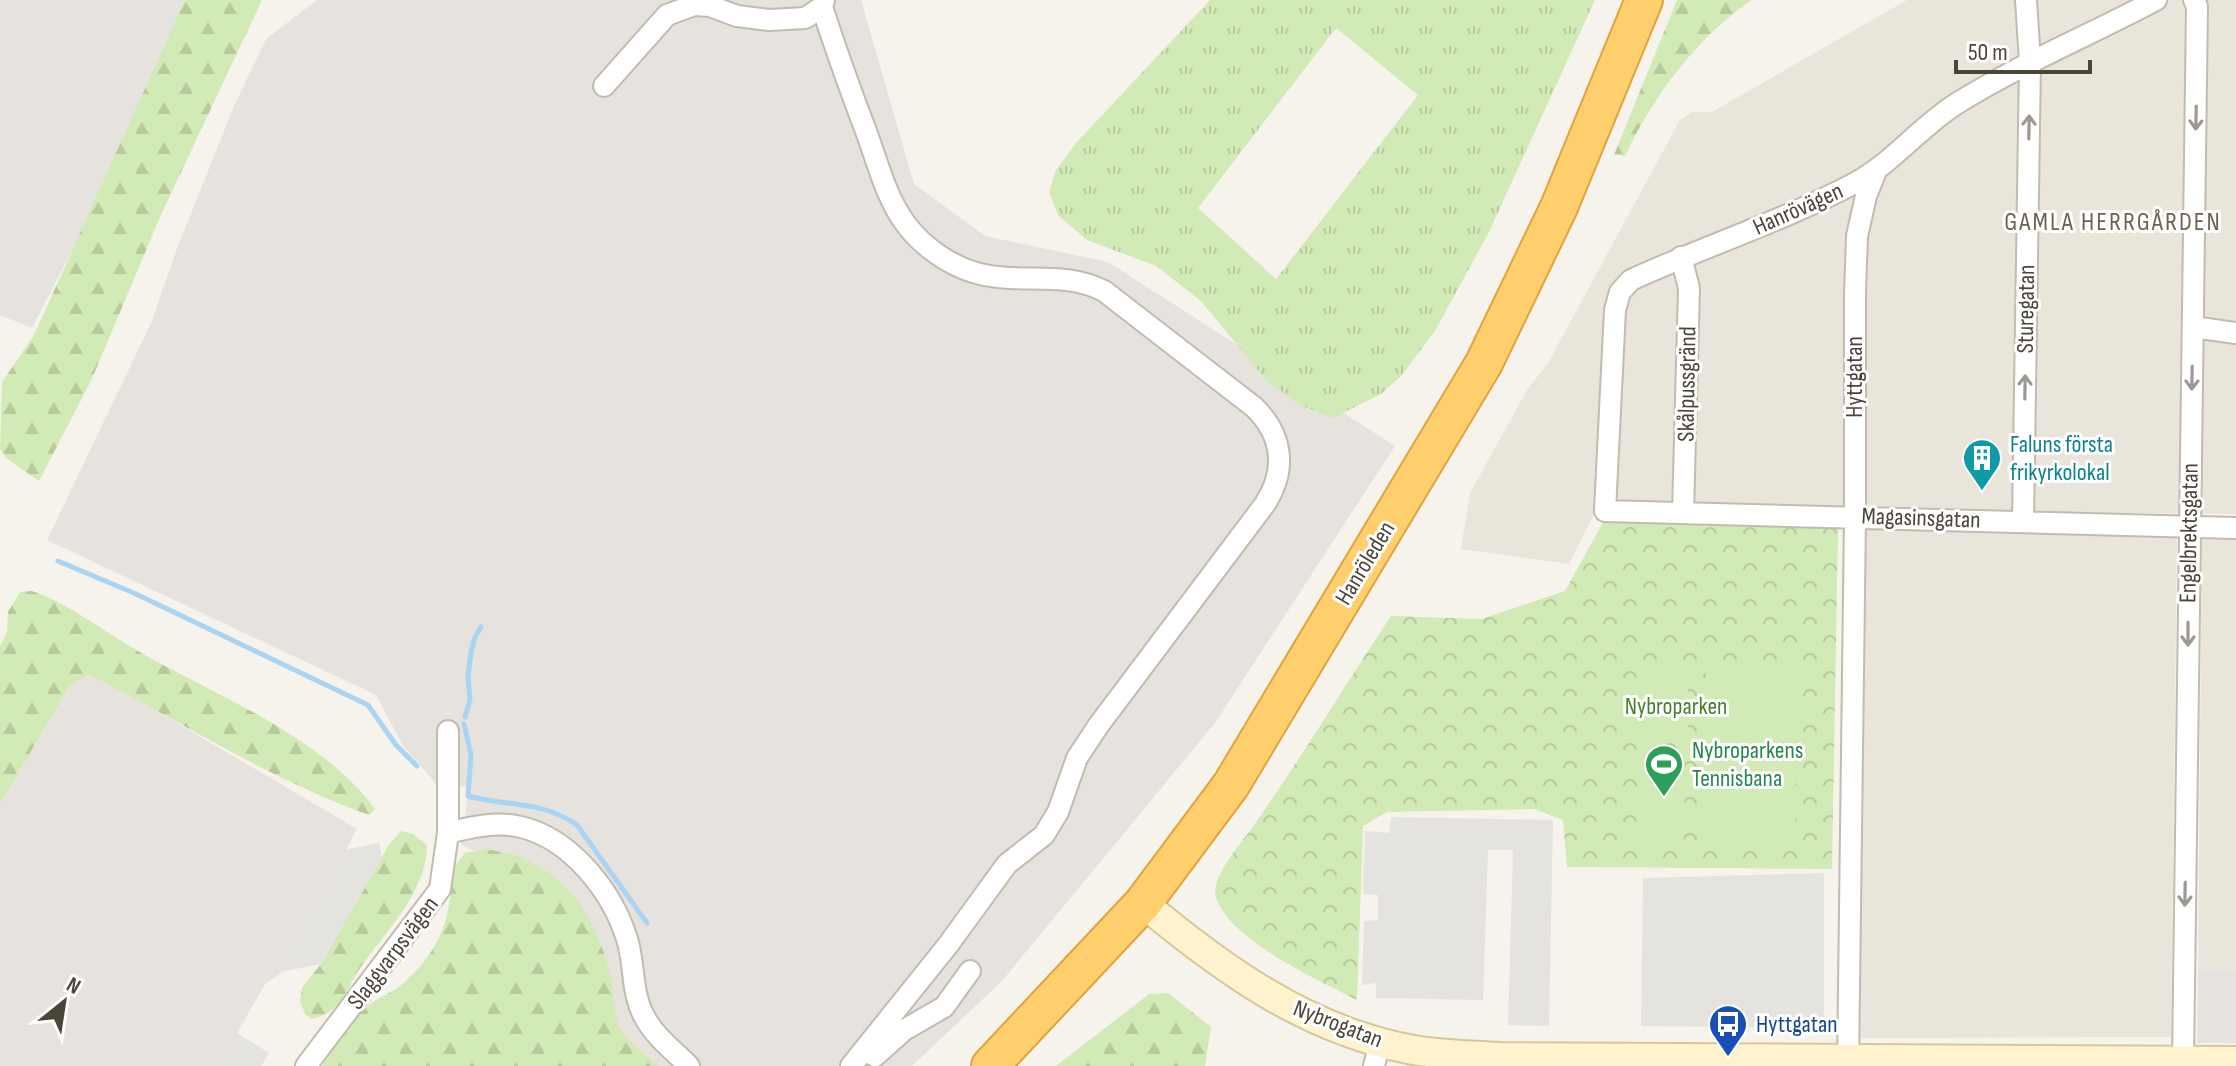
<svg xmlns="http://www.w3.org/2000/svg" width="2236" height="1066" font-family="'Sofia Sans Condensed',sans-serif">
<defs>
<pattern id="grass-tufts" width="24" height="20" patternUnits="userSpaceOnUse" patternTransform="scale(2)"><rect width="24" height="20" fill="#d2eab5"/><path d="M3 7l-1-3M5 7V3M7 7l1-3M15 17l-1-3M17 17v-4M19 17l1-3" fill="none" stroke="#b6ca9c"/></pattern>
<pattern id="forest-firs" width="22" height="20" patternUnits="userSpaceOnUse" patternTransform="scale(2)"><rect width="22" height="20" fill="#d2eab5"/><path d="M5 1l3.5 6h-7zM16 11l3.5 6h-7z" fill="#b6ca9c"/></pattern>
<pattern id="park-crowns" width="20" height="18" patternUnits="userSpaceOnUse" patternTransform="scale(2)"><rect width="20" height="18" fill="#d2eab5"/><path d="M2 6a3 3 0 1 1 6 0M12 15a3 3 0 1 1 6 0" fill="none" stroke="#b6ca9c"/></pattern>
</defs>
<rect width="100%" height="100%" fill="#f6f3ec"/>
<path fill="#eae5da" d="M1907 0H2236V514L1597 509 1569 564 1461 549 1470 493 1527 390 1548 363 1680 120 1692 112H1712Z
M1861 524 2177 534 2171 1037 1854 1038Z
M2202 534H2236V971L2198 970Z"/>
<path fill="#e6e2dd" d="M0 0H201L32 328 0 315Z
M317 0H861L914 184 985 236 1108 262 1395 446 1215 723 1002 981 912 1066H647L620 1035 595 935 548 883 461 845 469 787 437 785 402 744 376 695 47 540 152 321 176 251 234 106 266 39Z
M89 674 109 683 357 829 346 850 379 843 382 858 321 964 284 971 265 984 237 1033 269 1053 261 1066H0V804L70 684Z
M2198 970 2236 971V1043H2197Z"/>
<path fill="url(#grass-tufts)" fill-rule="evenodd" d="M1210 0H1595L1489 232 1435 331 1401 376 1381 394 1333 418 1300 405 1266 380 1201 301 1156 266 1087 240 1058 215 1049 192 1056 170 1077 142ZM1336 28 1418 95 1276 279 1198 208Z"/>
<path fill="url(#forest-firs)" d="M185 0H262L160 217 91 381 39 481 6 458 0 449 2 382 34 335Z
M1677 0H1752C1696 38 1654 95 1625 156L1614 155Z
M32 591C69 604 99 628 133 648 211 694 320 734 375 809L369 815C271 780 181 722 89 674L70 685 0 804V646L7 632 8 612 20 592Z
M401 831 413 834 427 845C427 893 383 934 358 971 351 982 346 995 338 1004 331 1012 322 1017 311 1019L305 1014 300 1002 302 987 321 964 388 846Z
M487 849C498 852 512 853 523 858 574 880 599 926 611 978 614 991 613 1007 617 1021 622 1038 645 1053 658 1066H322C334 1048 347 1026 363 1010 374 999 388 995 400 986 438 955 453 918 451 871L465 853Z
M1168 993 1211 1027 1205 1066H1056L1149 994Z"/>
<path fill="url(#park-crowns)" d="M1606 517 1838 528 1832 869 1567 867 1563 820 1534 809 1387 812 1363 826 1357 1000C1317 979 1232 942 1216 898 1209 879 1243 841 1254 825 1302 757 1345 685 1391 616L1481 619 1565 591Z"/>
<path fill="#d2eab5" d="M1640 665H1688V740H1640Z
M1797 669 1795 849 1701 845 1706 670Z
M1643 753H1685L1684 842 1642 843Z"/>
<path fill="#e5e3e0" d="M1391 817 1553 820 1549 1026 1508 1025 1513 850H1488L1483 1000 1376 998V983L1362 985 1364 921 1378 920V895L1363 894 1365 831 1389 833Z
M379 843 382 858 321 964 284 971 279 963 345 850Z
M1824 873V1019L1810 1028 1641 1026 1643 878Z
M237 1034 269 1053 261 1066H217Z"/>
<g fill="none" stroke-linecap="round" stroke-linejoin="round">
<path stroke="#a9d4f2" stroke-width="5" d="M58 561 136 594 368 705 396 745 417 766
M465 717 470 700 468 676 471 652 475 637 481 627
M464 724 471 755 468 796C508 807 541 800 577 825L647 923"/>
<defs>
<path id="street" d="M824 0 822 7C836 50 851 92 867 134 878 164 886 197 905 223 921 245 947 264 973 272 1018 286 1060 269 1104 291L1254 407C1283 435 1287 470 1265 504L1098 726 1077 758 1058 812 1044 835 1007 864 948 945 851 1066
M2156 0C2090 35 2020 64 1956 104 1920 127 1891 164 1855 183 1783 221 1705 246 1631 280L1620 292 1615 310 1605 511 2236 528
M604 86 667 15 694 5 710 6 737 16 769 20 805 18 822 7
M1681 257 1689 288 1683 513
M2193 327 2236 333
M2023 521 2030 62 2026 0
M448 833C471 827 498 821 521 827 571 839 612 891 627 939 635 964 631 992 644 1016 654 1036 674 1051 689 1066
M864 1050 875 1056 904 1030 944 1007 970 971
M2183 1061 2197 6 2194 0
M306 1066 440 889 448 833V731
M1374 1066 1380 1042
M1848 1066 1855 517V293L1857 236 1866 196 1876 171"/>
<path id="secondary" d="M1143 903C1221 968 1305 1029 1408 1049 1438 1055 1469 1055 1499 1057L2236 1061"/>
<path id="highway" d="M990 1066 1143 903 1231 785 1484 363 1559 207 1644 0"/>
</defs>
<use href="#street" stroke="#c2bbae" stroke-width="24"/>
<use href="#secondary" stroke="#d6c79b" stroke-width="32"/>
<use href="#highway" stroke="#e0a43c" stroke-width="40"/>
<use href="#street" stroke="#fff" stroke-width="20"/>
<use href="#secondary" stroke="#fff3cd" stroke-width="28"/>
<use href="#highway" stroke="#ffcf6e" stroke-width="36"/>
</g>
<defs><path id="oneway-shaft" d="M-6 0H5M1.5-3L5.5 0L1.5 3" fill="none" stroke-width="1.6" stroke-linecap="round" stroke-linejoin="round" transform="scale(2)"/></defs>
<g stroke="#9c9892">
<use href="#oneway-shaft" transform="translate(2196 118) rotate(91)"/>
<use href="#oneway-shaft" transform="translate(2029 127) rotate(-89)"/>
<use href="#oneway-shaft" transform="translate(2192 378) rotate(91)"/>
<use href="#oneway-shaft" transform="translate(2025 387) rotate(-89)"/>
<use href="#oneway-shaft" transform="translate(2188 634) rotate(90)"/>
<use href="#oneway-shaft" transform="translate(2185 894) rotate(91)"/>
</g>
<defs>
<symbol id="building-pin" viewBox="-11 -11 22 30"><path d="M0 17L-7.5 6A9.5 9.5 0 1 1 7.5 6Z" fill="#0f9aa8" stroke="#fff"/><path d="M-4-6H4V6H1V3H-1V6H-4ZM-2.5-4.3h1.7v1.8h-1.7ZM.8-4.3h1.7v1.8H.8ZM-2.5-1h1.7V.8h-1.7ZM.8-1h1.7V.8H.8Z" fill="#fff"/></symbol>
<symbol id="stadium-pin" viewBox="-11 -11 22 30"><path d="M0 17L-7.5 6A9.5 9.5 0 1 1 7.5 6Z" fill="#2e9e5b" stroke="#fff"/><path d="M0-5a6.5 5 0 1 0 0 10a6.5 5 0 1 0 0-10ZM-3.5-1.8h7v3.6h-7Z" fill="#fff"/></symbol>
<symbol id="bus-pin" viewBox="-11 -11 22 30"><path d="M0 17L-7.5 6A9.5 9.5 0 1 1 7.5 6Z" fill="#1a4fb4" stroke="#fff"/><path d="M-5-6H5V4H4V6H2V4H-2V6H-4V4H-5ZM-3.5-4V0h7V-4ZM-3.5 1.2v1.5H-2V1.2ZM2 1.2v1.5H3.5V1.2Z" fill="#fff"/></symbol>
</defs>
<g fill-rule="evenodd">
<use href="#building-pin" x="1960" y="436" width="44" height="60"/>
<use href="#stadium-pin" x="1642" y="742" width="44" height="60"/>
<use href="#bus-pin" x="1706" y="1002" width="44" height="60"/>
</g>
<g text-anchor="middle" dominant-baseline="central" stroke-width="6" stroke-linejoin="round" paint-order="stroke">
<g font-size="24" fill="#4b4439" stroke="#fff">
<text transform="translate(1798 209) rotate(-24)">Hanrövägen</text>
<text transform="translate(2026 309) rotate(-89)">Sturegatan</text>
<text transform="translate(1854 377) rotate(-90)">Hyttgatan</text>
<text transform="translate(1687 384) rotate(-89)">Skålpussgränd</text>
<text transform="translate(1921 518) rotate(2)">Magasinsgatan</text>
<text transform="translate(2189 533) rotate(-89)">Engelbrektsgatan</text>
<text transform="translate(1365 563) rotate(-59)">Hanröleden</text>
<text transform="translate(393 953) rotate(-53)">Slaggvarpsvägen</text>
<text transform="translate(1338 1024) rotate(21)">Nybrogatan</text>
</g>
<g font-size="24" fill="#0d838f" stroke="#fff" text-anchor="start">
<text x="2010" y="444">Faluns första<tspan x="2010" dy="28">frikyrkolokal</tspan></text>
</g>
<g font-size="24" fill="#4a7f2a" stroke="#fff">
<text x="1676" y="706">Nybroparken</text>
</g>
<g font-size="24" fill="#27864d" stroke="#fff" text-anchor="start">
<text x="1692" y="750">Nybroparkens<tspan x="1692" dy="28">Tennisbana</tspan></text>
</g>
<g font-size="24" fill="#164399" stroke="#fff" text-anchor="start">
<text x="1756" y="1024">Hyttgatan</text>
</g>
<g font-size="26" letter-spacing="2" fill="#6e6250" stroke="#fff">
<text x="2113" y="222">GAMLA HERRGÅRDEN</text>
</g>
</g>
<g transform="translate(64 1002) rotate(30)" stroke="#ffffff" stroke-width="6" paint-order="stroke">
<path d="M0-6L14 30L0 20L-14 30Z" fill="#4b4439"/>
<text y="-12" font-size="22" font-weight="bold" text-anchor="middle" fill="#4b4439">N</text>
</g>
<path d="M1956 60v12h134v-12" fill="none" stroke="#4b4439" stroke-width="4"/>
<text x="1968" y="60" font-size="24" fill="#4b4439" stroke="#ffffff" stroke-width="6" paint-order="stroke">50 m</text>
</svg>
